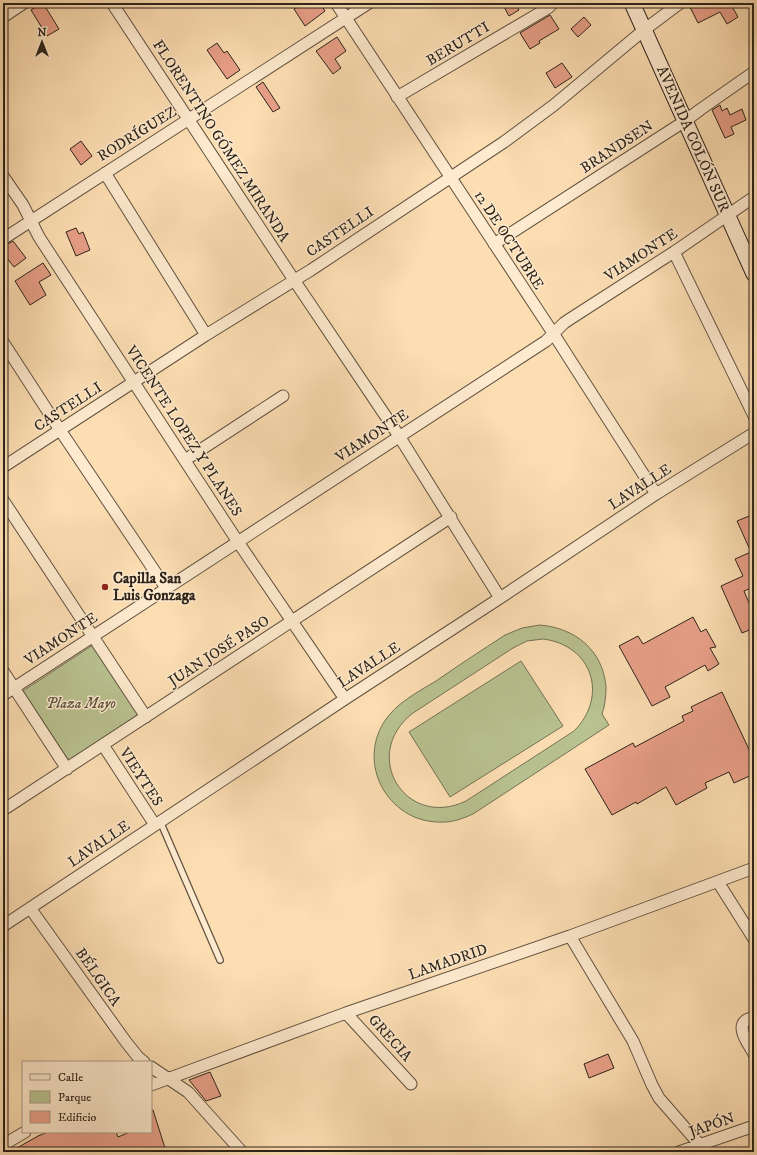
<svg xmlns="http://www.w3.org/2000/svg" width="757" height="1155" font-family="'IM FELL DW Pica',serif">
<rect width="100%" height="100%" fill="#fddeb3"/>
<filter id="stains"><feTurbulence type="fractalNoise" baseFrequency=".005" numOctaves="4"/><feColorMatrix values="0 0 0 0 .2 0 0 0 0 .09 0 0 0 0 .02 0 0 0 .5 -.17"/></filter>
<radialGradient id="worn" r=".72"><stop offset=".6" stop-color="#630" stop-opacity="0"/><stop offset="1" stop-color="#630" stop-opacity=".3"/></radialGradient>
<path fill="#b9c291" stroke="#727256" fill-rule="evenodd" d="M540 625C575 628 603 650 606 687 606 696 605 706 602 714L609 725 473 814C464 818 454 822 444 822 391 825 356 767 384 722 396 703 418 692 436 681 459 665 482 650 505 635L522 628ZM543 639C592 645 609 696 574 731L466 801C406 830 359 755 413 713L513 648 527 641Z
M93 645 139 715 69 761 23 691Z
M521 661 563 726 450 797 409 732Z"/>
<path fill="#e9a089" stroke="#2c231a" d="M43 3 59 29 47 36 31 10Z
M302 3H320L325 11 305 26 294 9Z
M502 3H515L519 10 509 16Z
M698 3H730L738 17 727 24 720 12 698 23 690 7Z
M550 15 559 29 539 41 540 43 530 49 520 33Z
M584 17 591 25 578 37 571 29Z
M337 37 346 51 335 59 341 68 333 74 316 51Z
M217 43 224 53 227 51 240 70 227 79 207 50Z
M562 63 572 77 555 88 546 73Z
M263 82 280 108 273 112 256 87Z
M720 105 722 111 727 108 730 115 742 109 746 120 731 127 734 134 725 138 712 110Z
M81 141 92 156 81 165 70 149Z
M76 228 79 234 83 232 90 250 76 256 66 232Z
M13 241 26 258 14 267 3 253V247Z
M43 263 51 275 39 282 46 295 30 305 15 281Z
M754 514V587L744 591 754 615V628L742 633 721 586 743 576 735 559 751 552 737 521Z
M693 617 701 632 706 629 716 647 710 648 719 664 708 671 705 665 665 687 670 697 652 706 619 646 638 636 643 644Z
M722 692 754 760V774L734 783 729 772 705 783 707 788 676 805 666 787 637 804 636 802 612 815 585 769 633 743 635 747 684 721 682 716 693 711 691 707Z
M608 1054 614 1068 589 1078 584 1064Z
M210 1072 221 1096 206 1101 189 1080Z
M151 1110H153L165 1148 155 1152H10L38 1136 48 1132H116L118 1137 130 1132H151Z"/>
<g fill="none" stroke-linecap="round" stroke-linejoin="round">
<defs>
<path id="service" d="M160 821 220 960"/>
<path id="minor" d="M112 3 294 280 399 436 500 598
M336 3 553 333 656 494
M3 17 24 3
M397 97 548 8 553 3
M105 173 206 335
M3 176 23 205 39 237 238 542 345 699
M3 239 369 3
M494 244 685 121 701 109 754 72
M674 252 754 416
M3 342 60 430 166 588
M185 460 283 396
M3 467 206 335 311 270 504 142 554 105 644 30 680 3
M3 500 146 717
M3 671 67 769
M3 695 546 341 564 323 570 319 674 252 754 197
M103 745 155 825
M3 810 451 517
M718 882 754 939
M30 908 126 1042 138 1057 144 1062
M3 926 345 699 500 598 656 494 754 433
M570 936 633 1041 652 1085 659 1098 706 1152
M346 1013 411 1084
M754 1017C751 1018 747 1019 745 1021 736 1029 750 1046 754 1054
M151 1067 188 1092 242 1152
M151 1085 346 1013 570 936 754 868
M3 1145 25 1132
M679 1152 754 1126"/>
<path id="secondary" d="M632 3 754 274"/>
</defs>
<use href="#service" stroke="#605240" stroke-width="8"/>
<use href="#minor" stroke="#605240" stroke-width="13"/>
<use href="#secondary" stroke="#2c231a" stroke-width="17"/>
<use href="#service" stroke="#feeace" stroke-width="5.5"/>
<use href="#minor" stroke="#feeace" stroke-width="11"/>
<use href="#secondary" stroke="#feeace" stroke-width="15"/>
</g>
<circle fill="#8f2418" stroke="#feeace" stroke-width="1.5" cx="105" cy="587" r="4"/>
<g text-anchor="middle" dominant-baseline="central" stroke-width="3" stroke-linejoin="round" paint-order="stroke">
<g font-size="15" fill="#2c231a" stroke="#feeace">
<text transform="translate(458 44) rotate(-31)">BERUTTI</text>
<text transform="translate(137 134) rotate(-32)">RODRÍGUEZ</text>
<text transform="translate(693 139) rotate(66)">AVENIDA COLÓN SUR</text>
<text transform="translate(221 141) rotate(57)">FLORENTINO GÓMEZ MIRANDA</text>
<text transform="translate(617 147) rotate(-33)">BRANDSEN</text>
<text transform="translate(340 232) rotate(-34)">CASTELLI</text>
<text transform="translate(509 240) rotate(57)">12 DE OCTUBRE</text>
<text transform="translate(641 255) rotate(-33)">VIAMONTE</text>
<text transform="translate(68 407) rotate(-33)">CASTELLI</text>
<text transform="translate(184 431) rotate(57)">VICENTE LOPEZ Y PLANES</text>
<text transform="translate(372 436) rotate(-33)">VIAMONTE</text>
<text transform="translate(640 487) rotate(-33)">LAVALLE</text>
<text transform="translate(61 639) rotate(-33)">VIAMONTE</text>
<text transform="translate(219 651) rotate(-33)">JUAN JOSÉ PASO</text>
<text transform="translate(369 665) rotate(-33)">LAVALLE</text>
<text transform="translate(141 777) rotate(57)">VIEYTES</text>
<text transform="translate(99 844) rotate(-34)">LAVALLE</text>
<text transform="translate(448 962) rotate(-19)">LAMADRID</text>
<text transform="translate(98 977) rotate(55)">BÉLGICA</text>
<text transform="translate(390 1038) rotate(48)">GRECIA</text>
<text transform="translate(712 1125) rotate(-19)">JAPÓN</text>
</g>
<g font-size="15" font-weight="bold" fill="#2c231a" stroke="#feeace" text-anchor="start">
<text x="113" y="578">Capilla San<tspan x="113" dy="17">Luis Gonzaga</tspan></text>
</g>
<g font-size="15" font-style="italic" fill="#56533e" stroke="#feeace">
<text x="81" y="703">Plaza Mayo</text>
</g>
</g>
<rect width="757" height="1155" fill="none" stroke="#fddeb3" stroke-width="16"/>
<rect x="4" y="4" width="749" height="1147" fill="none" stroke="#2c231a" stroke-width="2"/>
<rect x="8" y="8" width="741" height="1139" fill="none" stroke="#2c231a"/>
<rect x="22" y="1061" width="130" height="72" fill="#feeace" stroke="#aa9a86"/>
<rect x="30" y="1074" width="20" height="6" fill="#feeace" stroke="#aa9a86"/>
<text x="58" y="1081" font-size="12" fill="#2c231a">Calle</text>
<rect x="30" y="1091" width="20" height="12" fill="#b9c291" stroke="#aa9a86"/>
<text x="58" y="1101" font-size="12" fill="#2c231a">Parque</text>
<rect x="30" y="1111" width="20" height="12" fill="#e9a089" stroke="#aa9a86"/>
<text x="58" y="1121" font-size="12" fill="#2c231a">Edificio</text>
<g transform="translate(42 42)" stroke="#feeace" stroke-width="3" paint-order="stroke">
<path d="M0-3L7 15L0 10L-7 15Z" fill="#2c231a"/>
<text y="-6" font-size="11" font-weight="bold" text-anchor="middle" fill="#2c231a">N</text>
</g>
<rect width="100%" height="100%" filter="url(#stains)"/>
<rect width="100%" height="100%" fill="url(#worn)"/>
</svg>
